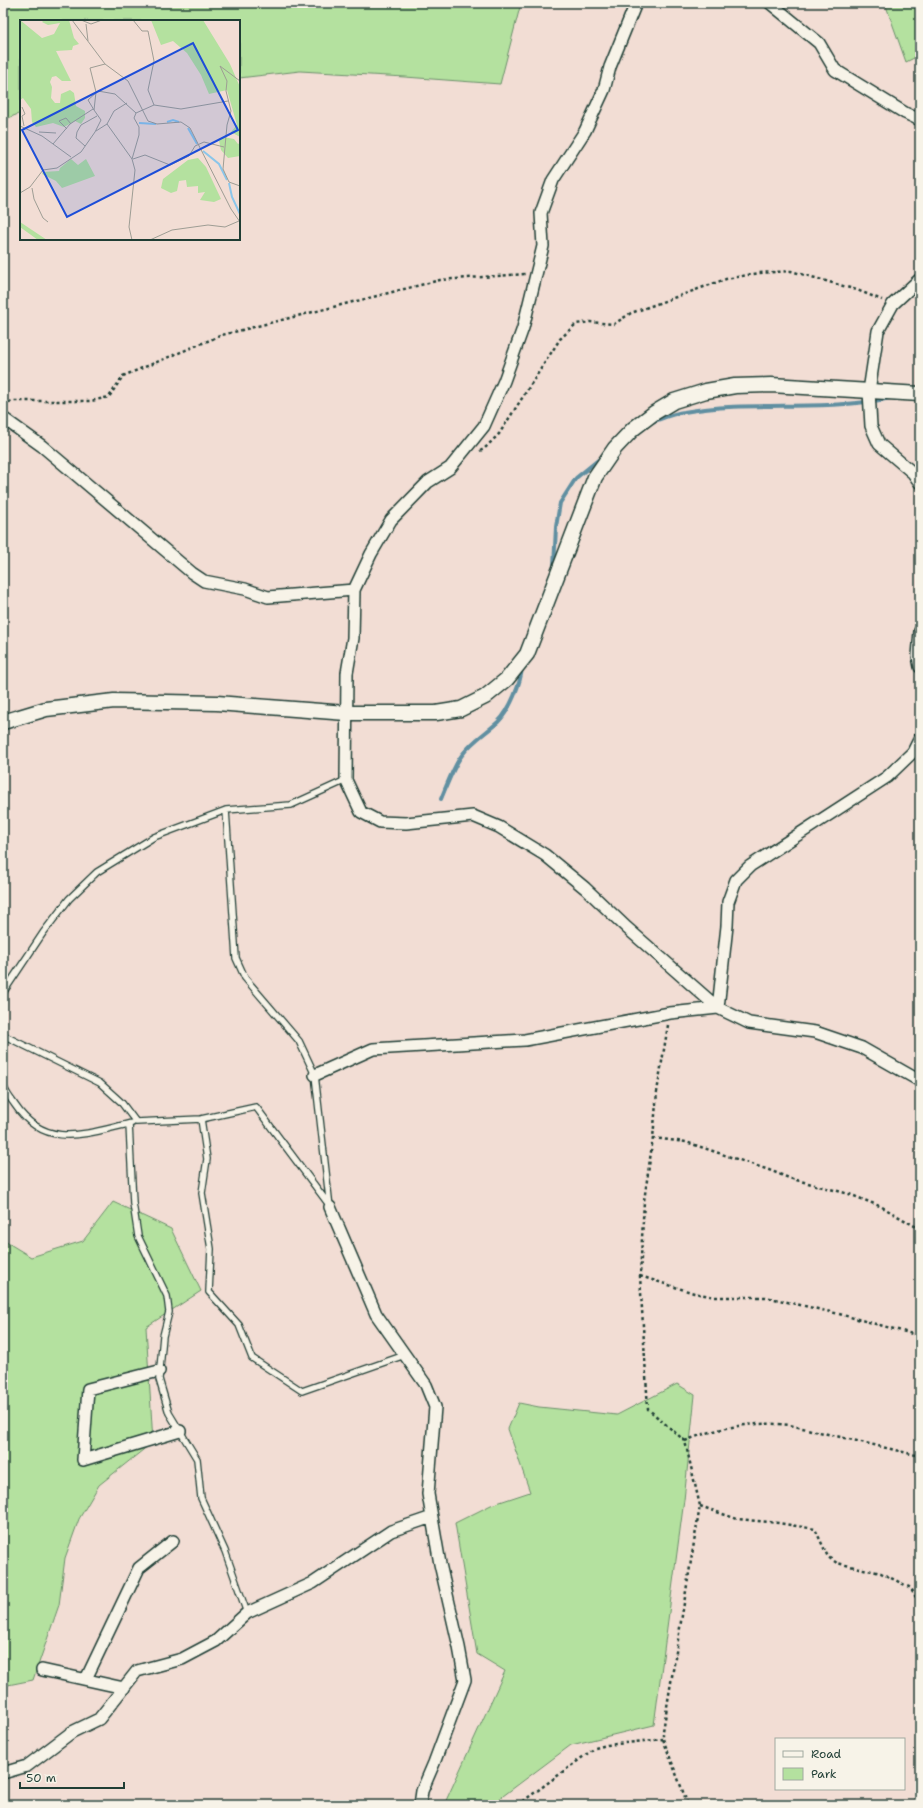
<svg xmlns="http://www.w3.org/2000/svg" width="923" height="1808" font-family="'Shantell Sans',sans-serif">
<rect width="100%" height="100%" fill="#f2ddd4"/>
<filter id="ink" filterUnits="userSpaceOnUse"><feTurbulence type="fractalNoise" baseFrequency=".025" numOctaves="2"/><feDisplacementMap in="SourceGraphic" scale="8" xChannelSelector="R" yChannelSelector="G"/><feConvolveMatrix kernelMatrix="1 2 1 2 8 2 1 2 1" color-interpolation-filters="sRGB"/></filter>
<g filter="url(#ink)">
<path fill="#b4e19f" stroke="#6a8f6a" d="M3 3H521L500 84 405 77 300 71 239 78V21H21V113L3 120Z
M885 3H920V55L906 62Z
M113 1202 171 1229 201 1291 146 1327 153 1442 99 1485 79 1519 65 1558 59 1605 33 1680 3 1686V1240L31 1257 83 1241Z
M677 1384 695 1395 684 1500 654 1725 571 1745 491 1805H444L505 1671 477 1654 455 1523 491 1505 530 1492 508 1429 519 1403 539 1407 617 1415Z"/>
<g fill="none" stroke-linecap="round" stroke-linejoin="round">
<path stroke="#608fa1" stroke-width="4" d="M652 422C663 418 674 413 684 412 752 400 823 412 891 398
M554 567 556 527 560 503 576 478 603 456
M441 799C447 785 453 767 462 755 473 740 485 734 498 722 510 710 521 683 522 667"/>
<defs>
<path id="service" d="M226 810 236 958 245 978 299 1041 315 1075 330 1207
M3 993 43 933 69 899 97 872 154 837 226 810 291 805 346 780
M3 1035 100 1083 121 1102 136 1122 201 1119 256 1107 330 1206
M3 1084C4 1091 11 1099 15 1105 46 1151 87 1133 132 1123
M201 1119 207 1159 202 1193 211 1249 209 1292 239 1325 252 1358 302 1391 405 1355
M129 1124 133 1203 138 1236 167 1296 169 1312 163 1336 159 1379 169 1413 197 1459 201 1498 225 1551 247 1613"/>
<path id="minor" d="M636 3 610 67 604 90 585 131 553 180 541 213 543 246 523 328 504 381 484 426 450 468 428 482 391 520 371 554 354 590 353 638 347 673 346 780 361 812 380 822 406 823 473 816 499 827 545 855 585 888 627 928 718 1008 749 1023 815 1032 862 1048 920 1081
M770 3 819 43 835 70 905 113 920 120
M920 279 893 304 878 331 869 391 871 426 879 444 913 473 920 483
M3 418 42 446 192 573 204 581 245 589 268 597 354 590
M920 631 918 656 920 667
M718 1008 727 926 728 902 736 880 750 866 887 777 913 752 920 738
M315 1075 373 1049 525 1040 670 1013 718 1008
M330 1207 376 1314 426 1385 435 1407 428 1494 440 1564 459 1647 465 1680 434 1763 422 1791 420 1805
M159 1371 88 1389 83 1460 180 1431
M42 1670 124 1688
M86 1679 139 1568 173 1541
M3 1773 27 1766 72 1732 99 1719 137 1671 182 1659 216 1641 247 1613 313 1583 391 1531 432 1517"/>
<path id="tertiary" d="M3 722 46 709 114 701 217 703 346 713H436L461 709 485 697 507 679 527 654 595 477 615 448 633 429 654 413 674 401 706 391 735 386 771 385 920 394"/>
</defs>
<use href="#service" stroke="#1f3d34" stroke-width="8"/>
<use href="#minor" stroke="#1f3d34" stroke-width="14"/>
<use href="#tertiary" stroke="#1f3d34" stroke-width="17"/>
<path stroke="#1f3d34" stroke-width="2.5" stroke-dasharray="3 3" stroke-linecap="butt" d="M3 404 12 401H91L109 397 123 376 222 335 440 280 525 274
M480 451 484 449 499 434 560 339 576 324 590 322 614 324 631 313 676 297 726 279 759 273 791 271 857 290 882 300
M668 1025 657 1092 653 1138 644 1201 640 1276 648 1409 685 1441 700 1506 663 1731V1739L688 1805
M653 1138 686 1142 769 1170 789 1178 849 1194 882 1207 920 1229
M640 1276 694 1293 715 1297H766L839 1314 920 1336
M685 1441C719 1427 753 1421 790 1425L920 1456
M700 1506 737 1519 779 1523 815 1529 828 1557 837 1563 881 1573 911 1588 920 1605
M518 1805 595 1748 607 1745 663 1739"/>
<use href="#service" stroke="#f7f3e8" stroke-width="5.5"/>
<use href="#minor" stroke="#f7f3e8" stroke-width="11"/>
<use href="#tertiary" stroke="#f7f3e8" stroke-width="14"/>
</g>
</g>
<g transform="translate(20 20)">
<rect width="220" height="220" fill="#f2ddd4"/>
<path d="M0 0 22 18 34 14 40 3 28 5 22 2 24 0H49L54 18 59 24 53 26 52 30 36 31 51 61H42L36 56 32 57 30 62 32 67 31 78 35 83H40L41 74 50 70 54 73 56 86 65 91V98L61 104 55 101 44 107 33 103 16 107 12 102 11 89 3 78 0 80ZM131 0H183L210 44 220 67V117L211 112 217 105 207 70 189 74 181 55 167 33 153 21 141 25ZM203 117 214 119 218 124 220 123V136L208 138 201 130 199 121ZM178 138 186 147 201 179 194 182 180 180 185 172 178 173V166L167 167 166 160 159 161 157 171 151 173 141 168 143 159 168 140ZM51 139 58 145 66 139 75 156 42 168 36 161 22 154 23 152 39 151 40 148ZM0 202 27 220H18L0 207Z" fill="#b4e19f"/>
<path fill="none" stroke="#8bc6ea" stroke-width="2" d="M147 102 153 100 159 102M119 103 136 104M168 108 177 124M183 131 199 144 207 160M209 163 212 177 220 194"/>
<path fill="none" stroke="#9e9d94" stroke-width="1" d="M52 0 85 44 108 61 128 101 137 104 161 102 170 108 211 189 220 202M61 0 71 4 82 0M113 0 122 11H128L134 41 128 70 134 85M66 4 68 21M220 61 200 46 207 61 206 71 211 91 207 105 203 149 209 162 220 166M2 87 5 94 2 96 4 106M74 90 68 80 78 71 95 74 116 93M87 104 112 139 115 150 109 207 112 220M0 106 22 116 51 137M47 109 39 101 46 98 51 104M76 111 87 104 94 91 107 83M19 112 36 113M33 124 50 104 73 89M65 126 56 118 57 112 61 105 77 96M112 139 119 115V107L114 98 116 93 134 85 161 89 208 81M113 139 125 135 150 145 169 136 175 126 184 122 204 127M12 168 14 179 23 198 28 202M0 173 10 167 23 150 37 148 61 132 75 112 81 100 74 90 76 72 70 48 85 44M130 220 152 210 188 205 205 207 219 201"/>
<path fill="#1d4ed8" fill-opacity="0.15" stroke="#1d4ed8" stroke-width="2" d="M173 23 218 110 47 197 2 110Z"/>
<rect width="220" height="220" fill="none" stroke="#1f3d34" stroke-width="2"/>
</g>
<rect width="923" height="1808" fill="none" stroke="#f7f3e8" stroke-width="16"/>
<rect x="8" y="8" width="907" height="1792" fill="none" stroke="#1f3d34" stroke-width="1.5" filter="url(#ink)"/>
<rect x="775" y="1738" width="130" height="52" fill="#f7f3e8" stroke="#a1aaa0"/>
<rect x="783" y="1751" width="20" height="6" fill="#f7f3e8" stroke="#a1aaa0"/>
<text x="811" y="1758" font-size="12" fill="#1f3d34">Road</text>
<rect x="783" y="1768" width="20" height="12" fill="#b4e19f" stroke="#a1aaa0"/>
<text x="811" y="1778" font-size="12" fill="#1f3d34">Park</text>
<path d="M20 1782v6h104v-6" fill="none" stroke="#1f3d34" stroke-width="2"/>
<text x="26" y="1782" font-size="12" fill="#1f3d34" stroke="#f7f3e8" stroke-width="3" paint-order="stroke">50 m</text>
</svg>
